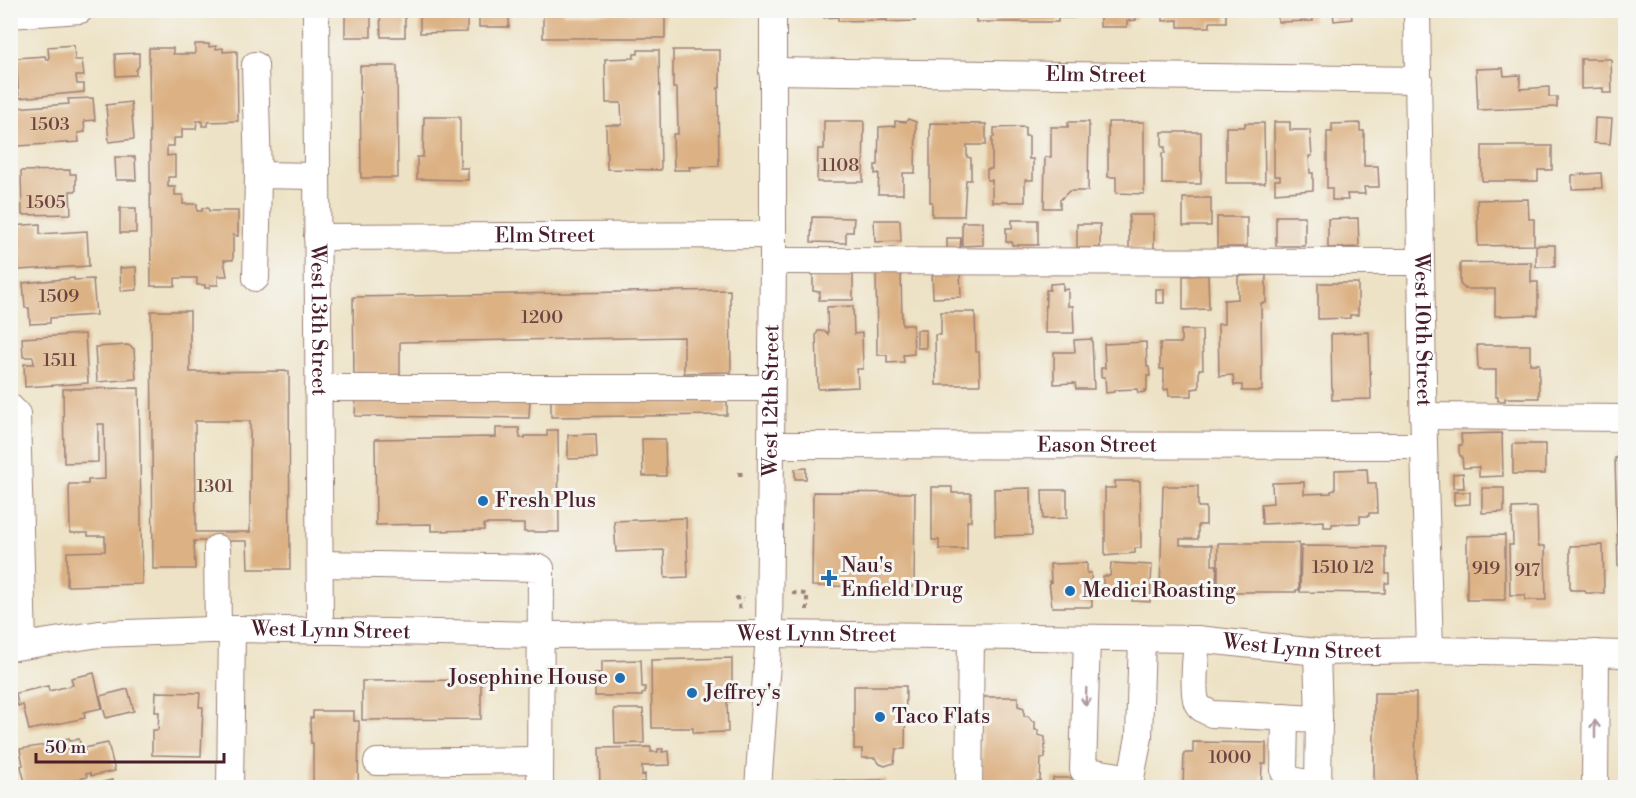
<svg xmlns="http://www.w3.org/2000/svg" width="1636" height="798" font-family="'Libre Bodoni',serif">
<rect width="100%" height="100%" fill="#f6f6f2"/>
<filter id="ink" filterUnits="userSpaceOnUse"><feTurbulence type="fractalNoise" baseFrequency=".0167" numOctaves="2"/><feDisplacementMap in="SourceGraphic" scale="12" xChannelSelector="R" yChannelSelector="G"/><feConvolveMatrix kernelMatrix="1 2 1 2 8 2 1 2 1" color-interpolation-filters="sRGB"/></filter>
<filter id="wash" filterUnits="userSpaceOnUse"><feTurbulence type="fractalNoise" baseFrequency=".008" numOctaves="4" result="noise"/><feDisplacementMap in="SourceGraphic" scale="24" xChannelSelector="R" yChannelSelector="G"/><feGaussianBlur stdDeviation="1.35" result="paint"/><feColorMatrix in="noise" values="0 0 0 0 0 0 0 0 0 0 0 0 0 0 0 0 0 1.4 0 .05"/><feComposite in="paint" operator="in"/></filter>
<g filter="url(#wash)">
<rect width="100%" height="100%" fill="#ede2c5"/>
<g id="blocks">
<path fill="#dcb183" fill-rule="evenodd" d="M380 10H405V37H381Z
M420 10H467V32L420 33Z
M479 10H509V27H479Z
M543 10H563V14L640 13V10H665V38H543Z
M824 10H918V14H915V21L887 22V20L838 21V17L824 18Z
M976 10H1075V18H1058V22H976V16H973L972 13 976 12Z
M1100 10H1136V20L1127 21V27H1100Z
M1163 10H1226V22H1210V27H1178V20L1163 21Z
M1278 10H1312L1313 21 1278 22Z
M1351 11 1352 19 1334 21 1333 12Z
M345 15H371V37H345Z
M195 44H209V47L216 46V49L223 48V52L237 51 238 121 208 122V126H202V121H197L196 129H182V138H174V146H167V156L175 155V177H168V187H175V195H183V204H197V211H202V208H208L209 211H238V236L233 235V260H224L227 276H218V285H210V288H205V285H197V278H175V286H151L149 48H173V54H195Z
M74 45 75 60H82L84 76H76L77 84H84V92L19 98 16 58 45 56 46 59H49L48 47Z
M638 50H659L661 170 607 169 606 125H622L621 103H606L605 59 634 58V54H638Z
M673 50H720V88H718L719 166 689 167 690 170H674L673 134H678L677 88H673Z
M139 53V66L136 70V75L116 76 115 54Z
M1581 59H1611L1612 93H1603V88L1581 89Z
M360 66H397L398 178H361Z
M1503 68 1504 76 1520 75V89L1549 87V97H1557V107L1478 110 1476 69Z
M93 98 95 120 84 121 85 132 78 133 79 142 18 146 15 108 69 104 68 99Z
M131 102 134 139 109 142 106 105Z
M424 117H460V168H468V180L417 179V157H423Z
M1595 118 1612 119 1610 144 1594 143Z
M908 119 916 122 915 173H903V194H878L879 173 875 174V165H878L879 127 895 126V121L906 122Z
M824 121H864L863 182H817L818 149H824Z
M1068 122H1089L1088 191H1069L1060 200V208H1044L1045 157H1051V127H1068Z
M1108 122H1144V194L1116 193V177H1108Z
M1274 122H1290V130H1310L1312 156H1309L1310 173H1313V190L1275 193V180H1280V176H1274Z
M930 123 986 124V145H967V157L971 158V180H966L964 216H932V202H930Z
M1245 123H1264L1265 183H1226V127H1245Z
M1360 123V131H1364V166H1378L1379 187H1364L1365 194H1347L1348 200H1332V188H1327V132H1332V124Z
M1025 127V136H1029V159H1033V180H1025V202H992V180H987V169H992V137H994V128Z
M1162 132H1201V184H1162V153H1165V147H1162Z
M1482 146H1552V170H1538V181H1482Z
M115 157H135L136 180H116Z
M70 170V174H76V191H70L71 214 22 215 21 171Z
M1601 173 1602 188 1572 189V175Z
M1183 198H1211V226H1183Z
M1528 199 1529 219H1534V245L1478 246 1477 200Z
M120 208H136V233H120Z
M1129 215H1154V249H1129Z
M1276 216H1305V246H1276Z
M812 217 854 218 853 232H846V243L811 242Z
M1217 217H1247V247H1217Z
M1358 218 1359 247 1328 248V219Z
M874 220H900L901 241 875 242Z
M1012 220H1038V245H1012V242H1006V228H1012Z
M962 222H983V245L962 246Z
M40 224V234L87 231 89 266 19 270 18 256H10V226Z
M1077 224H1100V248H1077Z
M947 238H961L960 249H947Z
M1536 245H1555V267H1536Z
M1531 262V282H1538V315L1495 316V289H1465L1460 284V263Z
M136 267 137 290 121 291 120 268Z
M901 267 902 325H913L914 354 903 355 904 362 887 363V355H877L876 268Z
M932 270H960L961 297 933 298Z
M813 273H853V300H819L820 292 813 291Z
M1208 275 1209 309 1183 310V276Z
M1266 275V303H1261L1262 391H1242V385H1234L1233 375 1219 376 1218 324H1224V300L1238 299V276Z
M74 278V280L93 279 96 315 50 318V323L30 324 29 308H25L23 283Z
M1063 283V290L1068 289V306H1073L1074 333H1045L1046 290H1050V284Z
M1318 283H1358V315H1350V318L1318 319Z
M1156 289H1164V303H1156Z
M730 290 731 372 684 373V337L400 342V375L354 376 353 297Z
M853 306 854 334 862 333 863 369H857L858 387 818 389 816 335 818 331H825L828 334 827 307Z
M151 311H190V372L289 371 290 569H248L247 541H194L195 569H153ZM195 421H250V532H196Z
M941 312H975L976 352H979L980 385H936L935 335H941Z
M917 330H926V348H917Z
M1181 330H1202L1203 369H1199V388L1192 389V396H1169L1168 389 1164 390V369H1160V343H1181Z
M1369 332 1371 399 1332 400 1331 334Z
M85 334 88 383 25 387 24 364H34L33 357H23L22 338Z
M1092 339 1094 389H1076L1075 383 1054 384V352H1075L1074 340Z
M1146 342 1147 367H1149L1150 376H1147V390H1145V392L1138 393 1137 389 1114 390V392L1106 393 1105 377H1101V368H1105L1104 344Z
M128 345 134 349 136 379 97 382 95 347Z
M1477 345H1530V364H1539V398H1505V401H1498V397H1496V370H1478Z
M139 388 142 584 67 586V552L105 551V536H88V533H70L69 484H88V480L105 479 104 424H98V462L64 463 63 389Z
M727 394V415L551 417V396Z
M356 395 530 398 529 418 355 416Z
M496 428H519L520 438H525V436H547V430H558L559 532H524V524H484V530L431 531V524L376 525 375 439 496 437Z
M1502 433 1503 476 1479 477V467L1463 468 1462 456H1460L1459 452V445H1462L1461 434Z
M596 434 597 458 568 459V435Z
M642 439H665L666 476H643Z
M1513 444H1545V474H1513Z
M1618 451H1626V565L1618 566 1615 458H1618Z
M806 468V479H795V469Z
M1367 469 1368 483H1376L1377 513H1369V516H1360V523L1332 524V527H1324V521L1262 524 1261 504 1273 503 1272 483 1304 482V494L1331 493V491L1335 490V470Z
M1463 473 1464 488H1453V474Z
M1115 481H1140L1141 548H1135V553L1105 556V488H1115Z
M1163 486H1198V507H1206V525H1198V539H1180V545H1212V565H1217L1216 586H1209V591H1160Z
M932 487H952V493H971V521H967V549H939V540H932Z
M1031 488 1032 535 995 536 994 489Z
M1482 488H1504V512L1482 513Z
M1042 490H1067V518L1043 519Z
M813 492 915 493 914 587 812 586Z
M1454 492H1470V504L1454 505Z
M1537 507 1538 546H1545L1546 600H1525V595H1510L1509 545H1513L1512 508Z
M686 518 688 577 665 578 664 550 616 552 614 521Z
M1505 535V600H1467V536Z
M1218 543H1299V590H1296V592H1220L1218 589Z
M1603 545 1604 593H1586L1585 590H1570V546Z
M1301 546 1386 547V574H1389V583H1385V593L1300 592Z
M1087 563V573H1091L1092 607H1052L1049 581 1051 582 1050 564Z
M1111 563 1152 565 1150 602 1132 601 1133 593 1103 590V576H1110Z
M732 658V701H727L728 732 693 733V728H652L651 660Z
M641 660 642 687H645V693L642 694V696H595V673H602V661Z
M94 673 102 708 84 712 85 718 29 730 23 705 18 706 16 693 48 686 49 691 73 685 71 678Z
M481 680V719L362 720V681Z
M854 686H906L905 749H896L894 763 885 766 880 764 875 758H862V749H854Z
M128 689 134 711 106 718 100 696Z
M156 692 200 693 199 707H203L201 756 152 755V730H158L159 712H155Z
M1374 693H1416L1415 788H1374Z
M983 697H1018V706L1024 708V716H1028L1032 721H1035V730H1038V735L1045 737V758H1041L1040 781H1037V788H982Z
M614 709H643L644 743 615 744Z
M313 711H354V721H359L358 788H313V743H311L310 718H313Z
M69 738 70 741 79 739 82 753 85 752 84 748 108 743 115 771 91 776 90 773 86 774 87 777 43 788H27L22 771 21 766 23 765 20 749 58 743 57 741Z
M1193 742 1266 743V764H1262L1261 788H1183L1184 753H1193Z
M651 747V752H658V749H663L662 752 669 751 670 765 642 766V775L645 774V782H641V788H600L599 748Z
M1053 778H1084V788H1053Z
M112 780 114 788H96L95 784Z
M815 780H886V788H815Z"/>
</g>
</g>
<g filter="url(#ink)">
<use href="#blocks" fill-opacity="0" stroke="#9c8078" stroke-width="1.5"/>
<g fill="none" stroke-linecap="round" stroke-linejoin="round">
<defs>
<g id="minor">
<path id="s1" d="M316 10 320 631"/>
<path id="s2" d="M1417 10 1424 446 1430 650"/>
<path d="M10 15 80 10"/>
<path d="M255 65 258 175"/>
<path id="s3" d="M772 71 1419 80"/>
<path id="s4" d="M317 237 772 235"/>
<path d="M773 261 1421 262"/>
<path d="M256 278 258 175 317 176"/>
<path d="M318 388H771"/>
<path d="M10 407 17 414 23 645"/>
<path d="M1423 416 1626 418"/>
<path id="s5" d="M771 445 1424 446"/>
<path d="M217 548 218 630"/>
<path d="M320 564 541 568 540 788"/>
<path d="M1087 639 1083 770 1131 778"/>
<path d="M1197 639C1196 652 1192 693 1197 703 1200 709 1206 711 1212 714L1319 719"/>
<path id="s6" d="M10 648 99 634 239 629 541 635 769 634 1197 639 1317 652 1430 650 1626 654"/>
<path d="M1317 652 1319 719 1318 788"/>
<path d="M1285 717 1284 772C1290 784 1306 782 1318 783"/>
<path d="M377 762 540 760"/>
<path d="M230 788 232 629"/>
<path id="s7" d="M758 788 769 634 773 261V10"/>
<path d="M969 788 971 637"/>
<path d="M1129 788 1139 737 1142 638"/>
<path d="M1595 788 1596 653"/>
</g>
</defs>
<use href="#minor" stroke="#9c8078" stroke-width="28"/>
<path stroke="#9c8078" stroke-width="4" stroke-dasharray="4.5 4.5" stroke-linecap="butt" d="M738 474H746
M792 593 807 594V610
M740 609 737 598 744 599"/>
<use href="#minor" stroke="#fff" stroke-width="26"/>
</g>
<defs><path id="oneway-shaft" d="M-6 0H5M1.5-3L5.5 0L1.5 3" fill="none" stroke-width="1.6" stroke-linecap="round" stroke-linejoin="round" transform="scale(1.5)"/></defs>
<g stroke="#ae9aa0">
<use href="#oneway-shaft" transform="translate(1086 697) rotate(92)"/>
<use href="#oneway-shaft" transform="translate(1595 729) rotate(-90)"/>
</g>
</g>
<g fill="#1f6fb2" stroke="#f6f6f2" stroke-width="2">
<circle cx="483" cy="501" r="6"/>
<path d="M826 569h6v6h6v6h-6v6h-6v-6h-6v-6h6z"/>
<circle cx="1070" cy="591" r="6"/>
<circle cx="620" cy="678" r="6"/>
<circle cx="692" cy="693" r="6"/>
<circle cx="880" cy="717" r="6"/>
</g>
<g text-anchor="middle" dominant-baseline="central" stroke-width="6" stroke-linejoin="round" paint-order="stroke">
<g font-size="18" fill="#6e4441">
<text x="50" y="124">1503</text>
<text x="840" y="165">1108</text>
<text x="46" y="202">1505</text>
<text x="59" y="296">1509</text>
<text x="542" y="317">1200</text>
<text x="60" y="360">1511</text>
<text x="215" y="486">1301</text>
<text x="1343" y="567">1510 1/2</text>
<text x="1486" y="568">919</text>
<text x="1527" y="570">917</text>
<text x="1230" y="757">1000</text>
</g>
<g font-size="21" fill="#4a1f2b" stroke="#f6f6f2">
<text stroke="none"><textPath href="#s3" startOffset="324">Elm Street</textPath></text>
<text stroke="none"><textPath href="#s4" startOffset="228">Elm Street</textPath></text>
<text stroke="none"><textPath href="#s1" startOffset="310">West 13th Street</textPath></text>
<text stroke="none"><textPath href="#s2" startOffset="320">West 10th Street</textPath></text>
<text stroke="none"><textPath href="#s7" startOffset="388">West 12th Street</textPath></text>
<text stroke="none"><textPath href="#s5" startOffset="326">Eason Street</textPath></text>
<text stroke="none"><textPath href="#s6" startOffset="322">West Lynn Street</textPath></text>
<text stroke="none"><textPath href="#s6" startOffset="808">West Lynn Street</textPath></text>
<text stroke="none"><textPath href="#s6" startOffset="1294">West Lynn Street</textPath></text>
</g>
<g font-size="21" fill="#4a1f2b" stroke="#f6f6f2" text-anchor="start">
<text x="495" y="501">Fresh Plus</text>
<text x="841" y="566">Nau's<tspan x="841" dy="24">Enfield Drug</tspan></text>
<text x="1082" y="591">Medici Roasting</text>
<text x="608" y="678" text-anchor="end">Josephine House</text>
<text x="704" y="693">Jeffrey's</text>
<text x="892" y="717">Taco Flats</text>
</g>
</g>
<rect width="1636" height="798" fill="none" stroke="#f6f6f2" stroke-width="36"/>
<path d="M36 753v9h188v-9" fill="none" stroke="#4a1f2b" stroke-width="3"/>
<text x="45" y="753" font-size="18" fill="#4a1f2b" stroke="#f6f6f2" stroke-width="4.5" paint-order="stroke">50 m</text>
</svg>
